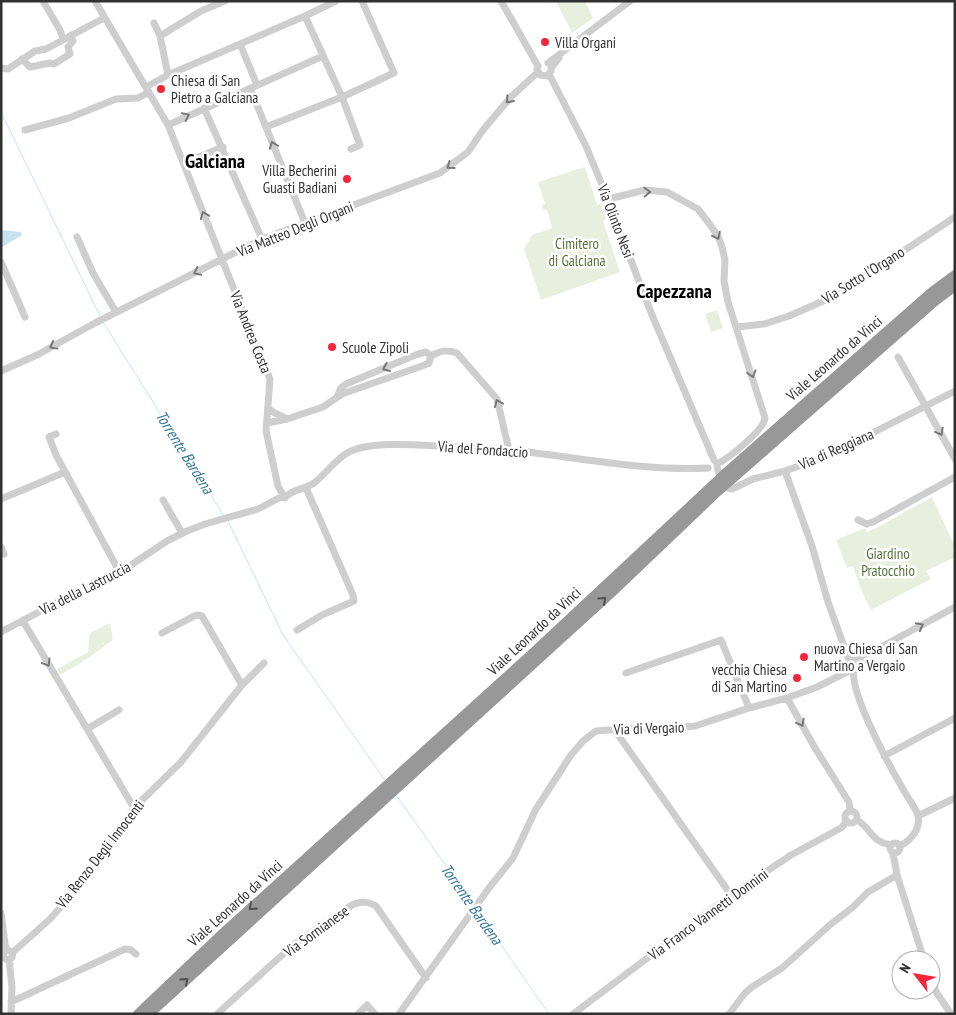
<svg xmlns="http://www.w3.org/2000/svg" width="956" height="1015" font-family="'PT Sans Narrow',sans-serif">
<rect width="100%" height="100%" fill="#fff"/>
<path fill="#e8efde" d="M556 1H585L593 18 572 33Z
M585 167 597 205 601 204 606 219 603 221 620 272 541 300 524 249 532 235 552 228 547 210H543L542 205 545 204 538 182Z
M717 310 723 328 711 332 705 314Z
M932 497 955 547 952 549 955 557 926 571 931 579 871 610 860 588 853 566 847 568 836 540 865 528 867 532 876 528Z
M110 623 113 640 79 664 60 675 57 669 88 652 90 633Z"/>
<path fill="#c9e2f0" d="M1 230 21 232 22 235 2 247Z"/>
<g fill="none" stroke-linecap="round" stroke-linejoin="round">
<path stroke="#c9e2f0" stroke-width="1" d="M1 112 100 316
M103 322 224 516
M228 521 283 635 385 780
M396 795 473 904
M477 910 549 1014"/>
<path stroke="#cecece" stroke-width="7" d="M43 1 60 30 63 39
M95 1 168 125 270 379 266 431 278 486 282 493
M501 1 538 66
M305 16 342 97 360 145 351 149
M154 23 160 36
M240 44 257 85
M22 59 30 67 50 63 54 64 70 54 68 47 73 41 71 35
M548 63 630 1
M1 68 8 69 35 51 46 49 104 18
M537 69 540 75 547 76 551 71V68L559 58
M549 74 585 144 600 180 652 315 714 460
M168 75 160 36 201 11 225 1
M146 87 168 75 305 16 336 1
M250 88 305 223
M204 108 262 239
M168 125 323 56
M266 127 342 97 394 73 362 1
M25 130 69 118 116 99 138 98 149 92
M184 163 223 147
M608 199 645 190 667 192 698 209 708 222 718 236 722 247 725 260 724 281 728 302 765 418C764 430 729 458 717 464
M77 237 93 273 116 312
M1 262 25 317
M737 327 764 324 789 316 837 295 955 217
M898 357 955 459
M1 371 37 355 95 323 262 239 440 173 468 152 483 130 510 98 538 72
M337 397 341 388 346 384 418 354 426 352 431 356
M268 408 273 412 287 419
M267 423 287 419 323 407 342 394 422 366 429 363 431 356C440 351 447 349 457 353L497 399 509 450
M56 434 49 437 56 455 120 573
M717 467C719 475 722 482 728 488L732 489 753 479 785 471 829 455 955 391
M785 471 812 546 828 602 850 663
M1 499 65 472
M163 500 182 533
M858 520 867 524 873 522 955 477
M1 547 4 554
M23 621 134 808
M297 630 322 615 354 601 353 595 306 488
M1 632 58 602 113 577 167 541 187 531 205 524 258 509 281 497 285 498C290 490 305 489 314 483 326 474 338 456 351 451 375 441 415 445 441 446 472 448 504 448 535 453 593 460 650 471 708 468
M162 633 196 615 202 616 242 685
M857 660 955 607
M850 665a5 5 0 1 1 10 0a5 5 0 1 1-10 0Z
M854 670C849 692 890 767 903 789 907 797 915 807 918 815 921 829 911 840 900 846
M626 673 721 640 749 708
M787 698 815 748 849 802 850 811
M87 729 119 710
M614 729 731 895
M884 756 955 718
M845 817a6 6 0 1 1 12 0a6 6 0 1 1-12 0Z
M918 816 955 798
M857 820C871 828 871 842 891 845
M890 848a5 5 0 1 1 10 0a5 5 0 1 1-10 0Z
M893 853 897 875 924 960
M1 913 6 951
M3.5 955a4.5 4.5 0 1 1 9 0a4.5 4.5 0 1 1-9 0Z
M12 953 50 919 80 885 134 808 181 762 242 685 264 663
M9 959 12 987 11 1014
M931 978 936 992 951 1014
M11 1002 125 949 131 950 136 954
M217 1014 292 946 352 905C362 901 367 901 376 906L426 978
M358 1014 367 1005 375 1014
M399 1014 489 888 513 858 536 809 571 755 583 741 596 731 635 728 661 729 695 726 749 708 787 698 817 687 853 669
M573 1014 731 895 791 855 841 828 847 821
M729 1014 745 993 752 987 782 968 831 924 853 907 868 892 897 875"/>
<path stroke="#989898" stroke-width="10" d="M138 1014 219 937 531 655 727 472 932 292 955 275
M149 1014 612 592 717 492 935 301 955 286"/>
</g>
<defs><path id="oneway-chevron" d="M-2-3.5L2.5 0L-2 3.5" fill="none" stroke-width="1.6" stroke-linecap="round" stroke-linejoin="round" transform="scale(1.25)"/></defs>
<g stroke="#787878">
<use href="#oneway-chevron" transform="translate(509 100) rotate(132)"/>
<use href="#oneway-chevron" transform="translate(186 116) rotate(-26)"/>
<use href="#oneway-chevron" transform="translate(273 145) rotate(-111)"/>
<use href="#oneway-chevron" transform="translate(450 166) rotate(144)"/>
<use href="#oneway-chevron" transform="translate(647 192) rotate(-2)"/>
<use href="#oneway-chevron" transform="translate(204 215) rotate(-112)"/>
<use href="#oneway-chevron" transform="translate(717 236) rotate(63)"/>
<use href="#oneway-chevron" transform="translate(197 272) rotate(154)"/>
<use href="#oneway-chevron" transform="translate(53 346) rotate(151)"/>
<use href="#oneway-chevron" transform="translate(386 368) rotate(157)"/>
<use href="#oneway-chevron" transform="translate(752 374) rotate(74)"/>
<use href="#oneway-chevron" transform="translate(498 403) rotate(-113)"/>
<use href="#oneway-chevron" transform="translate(940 432) rotate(61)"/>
<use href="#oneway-chevron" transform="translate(920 626) rotate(-28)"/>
<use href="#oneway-chevron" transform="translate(47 663) rotate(59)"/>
<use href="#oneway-chevron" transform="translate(801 723) rotate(61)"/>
</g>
<g stroke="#505050">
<use href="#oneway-chevron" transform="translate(603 600) rotate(-42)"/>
<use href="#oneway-chevron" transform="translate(252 907) rotate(138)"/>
<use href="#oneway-chevron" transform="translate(185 981) rotate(-42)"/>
</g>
<g fill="#f7253b" stroke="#fff" stroke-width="2">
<circle cx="545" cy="42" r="5"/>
<circle cx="161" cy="89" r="5"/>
<circle cx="347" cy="179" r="5"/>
<circle cx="332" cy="347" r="5"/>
<circle cx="804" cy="657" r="5"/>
<circle cx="797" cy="678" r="5"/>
</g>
<g text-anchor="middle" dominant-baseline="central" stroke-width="5" stroke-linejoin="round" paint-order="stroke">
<g font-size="15" fill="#313131" stroke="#fff" text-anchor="start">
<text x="555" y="42">Villa Organi</text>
<text x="171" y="80">Chiesa di San<tspan x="171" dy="17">Pietro a Galciana</tspan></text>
<text x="337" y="170" text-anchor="end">Villa Becherini<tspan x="337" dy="17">Guasti Badiani</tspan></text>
<text x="342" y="347">Scuole Zipoli</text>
<text x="814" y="648">nuova Chiesa di San<tspan x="814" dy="17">Martino a Vergaio</tspan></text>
<text x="787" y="669" text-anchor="end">vecchia Chiesa<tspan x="787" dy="17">di San Martino</tspan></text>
</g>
<g font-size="15" fill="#313131" stroke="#fff">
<text transform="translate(616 221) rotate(69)">Via Olinto Nesi</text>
<text transform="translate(295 229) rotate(-22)">Via Matteo Degli Organi</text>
<text transform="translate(863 275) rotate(-32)">Via Sotto l'Organo</text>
<text transform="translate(251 332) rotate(68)">Via Andrea Costa</text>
<text transform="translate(834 358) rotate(-41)">Viale Leonardo da Vinci</text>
<text transform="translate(483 449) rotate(4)">Via del Fondaccio</text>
<text transform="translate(836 449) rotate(-24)">Via di Reggiana</text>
<text transform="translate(85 588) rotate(-27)">Via della Lastruccia</text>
<text transform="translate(534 631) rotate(-43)">Viale Leonardo da Vinci</text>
<text transform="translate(649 728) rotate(-2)">Via di Vergaio</text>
<text transform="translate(100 854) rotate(-52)">Via Renzo Degli Innocenti</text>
<text transform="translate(235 903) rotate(-42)">Viale Leonardo da Vinci</text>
<text transform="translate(708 914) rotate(-36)">Via Franco Vannetti Donnini</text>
<text transform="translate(316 931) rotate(-36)">Via Sornianese</text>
</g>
<g font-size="15" fill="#567239" stroke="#fff">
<text x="577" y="243">Cimitero<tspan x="577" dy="17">di Galciana</tspan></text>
<text x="888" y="553">Giardino<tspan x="888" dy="17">Pratocchio</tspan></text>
</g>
<g font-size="16" font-style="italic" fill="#36789d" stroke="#fff">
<text transform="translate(185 452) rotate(58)">Torrente Bardena</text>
<text transform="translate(472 904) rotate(55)">Torrente Bardena</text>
</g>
<g font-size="20" font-weight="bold" fill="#000" stroke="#fff">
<text x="215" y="161">Galciana</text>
<text x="674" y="291">Capezzana</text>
</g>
</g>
<rect width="956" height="1015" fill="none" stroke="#313131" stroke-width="5"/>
<g transform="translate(916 975) rotate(301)"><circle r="24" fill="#ffffff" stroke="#adadad"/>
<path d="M0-4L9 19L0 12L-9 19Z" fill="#f7253b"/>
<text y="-8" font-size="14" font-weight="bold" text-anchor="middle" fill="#313131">N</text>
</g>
</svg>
